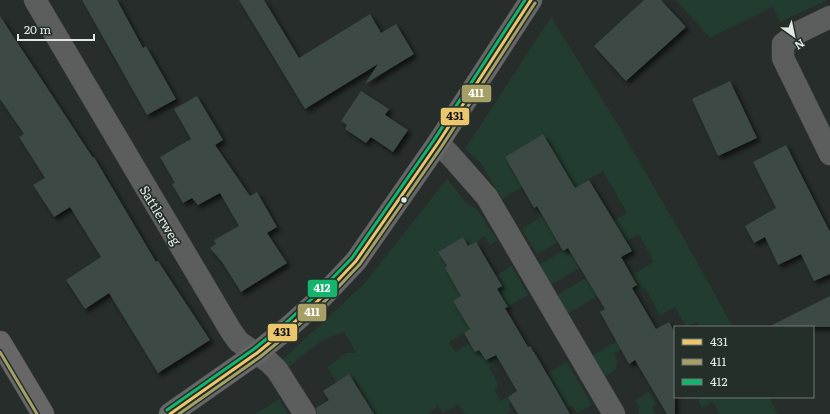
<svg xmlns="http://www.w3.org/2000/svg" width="830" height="414" font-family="Literata,serif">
<defs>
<filter id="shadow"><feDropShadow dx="3.5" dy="3.5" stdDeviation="2" flood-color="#0009"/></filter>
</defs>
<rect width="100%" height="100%" fill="#272d2a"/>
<path fill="#233c30" d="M676 0H828L780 22 773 7 710 38Z
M551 17 621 130 687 244 733 327H700L697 322 686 327 675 307 660 315 645 288 636 293 633 288 637 284 632 275 654 262 639 234 626 241 621 232 596 231 627 213 603 171 575 188 543 134 505 157 522 187 502 199 481 163 465 149Z
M447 179 464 200 468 205 477 209 497 240 490 245 485 236 477 241 482 250 476 254 472 252 463 237 439 252 447 266 445 268 461 296 453 301 468 325 479 324 449 342 455 352 470 343 475 352 479 350 486 360 499 353 502 359 489 367 498 384 495 391 500 401 508 397 512 403 508 405 511 410 507 414H465L459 404 443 413 438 406 429 412 430 414H369L373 411 350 374 336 382 328 367 346 353H356L344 332 323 340 299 358 287 369 282 360 364 284Z
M542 216 558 242 537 254 522 229Z
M568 248 580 268 549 286 537 266Z
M512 266 528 295 507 307 497 289 496 275Z
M586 278 597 296 566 315 555 296Z
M622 338 627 346 614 354 617 361 616 369 604 377 591 356Z
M567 362 592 405 577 413 572 405 566 409 563 403 547 374Z
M649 392 656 404 652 407 656 414H639V406L635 400Z
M704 397H769L778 414H720L713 402 702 408 698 400Z
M279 399 288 414H255Z"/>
<path fill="#3d4944" filter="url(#shadow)" d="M82 0H117L143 48 146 46 176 99 147 115Z
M239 0H264L299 58 370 14 381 33 396 24 414 54 365 84 378 64 305 109Z
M644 0H661L686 27 626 81 594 46Z
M0 16 93 158 94 157 156 262 158 261 210 340 158 373 109 293 85 309 66 280 101 257 70 207 54 217 33 185 45 178 19 137 24 134 0 99Z
M730 81 757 138 718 156 692 99Z
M361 91 389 109 385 115 408 130 393 152 371 137 366 143 345 129 347 125 341 121Z
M197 96 223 140 215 145 250 196 257 192 277 227 267 233 287 263 241 292 222 262 210 248 216 244 214 240 239 226 220 193 198 205 192 198 183 203 172 184 175 183 160 157 191 139 174 109Z
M543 134 575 188 589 180 632 251 621 257 637 285 632 288 656 329 669 322 675 333V414H667L635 360 629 364 600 312 605 309 568 248 563 251 537 206 534 208 505 157Z
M786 145 830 232V274L814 281 801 254 778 265 765 237 754 243 745 226 776 208 753 162Z
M463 237 468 246 476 242 502 286 497 289 508 307 505 308 528 347 530 346 540 362 570 414H518L508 397 517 391 496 355 486 360 479 350 475 352 464 333 470 329 453 301 461 296 445 268 447 266 438 252Z
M830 296V327H768Z
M349 374 374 414H317L316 408 329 400 323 391Z"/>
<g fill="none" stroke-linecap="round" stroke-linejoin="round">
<defs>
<path id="street" d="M35 0 231 331 239 342 269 362 277 370 305 414
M830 17 797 33 783 44V58L830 154
M438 143 451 156 487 197 614 414"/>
<path id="secondary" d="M0 342 43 414
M170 414 257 353 290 326 322 297 356 261 438 143 531 0"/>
</defs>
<use href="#street" stroke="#464a48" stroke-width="23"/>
<use href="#secondary" stroke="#464a48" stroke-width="23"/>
<use href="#street" stroke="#5c5d5d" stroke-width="22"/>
<use href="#secondary" stroke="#676768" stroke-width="22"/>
<defs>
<path id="bus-1" d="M170 414 257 353 290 326 322 297 356 261 438 143 531 0"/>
<path id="bus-2" d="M0 352 37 414
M179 414 260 357 293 330 326 300 360 264 442 146 535 3"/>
<path id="bus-3" d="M167 410 254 349 287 322 318 293 352 258 434 140 525 0"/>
</defs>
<use href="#bus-1" stroke="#252f2a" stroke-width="6"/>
<use href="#bus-2" stroke="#252f2a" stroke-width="6"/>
<use href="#bus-3" stroke="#252f2a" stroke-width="6"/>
<use href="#bus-1" stroke="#ebc66c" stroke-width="3"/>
<use href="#bus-2" stroke="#a6a066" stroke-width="3"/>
<use href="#bus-3" stroke="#13b46c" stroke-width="3"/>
</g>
<circle fill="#e1e7e4" stroke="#252f2a" stroke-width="1.5" cx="404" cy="200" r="3.5"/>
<g text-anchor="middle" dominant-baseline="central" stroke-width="3.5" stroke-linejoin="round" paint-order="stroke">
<g font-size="13" fill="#e1e7e4" stroke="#252f2a">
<text transform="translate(161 215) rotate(59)">Sattlerweg</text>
</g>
</g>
<g stroke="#252f2a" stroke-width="1.5">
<rect x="461" y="84" width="31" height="19" rx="4" fill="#a6a066"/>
<rect x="440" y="107" width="30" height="19" rx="4" fill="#ebc66c"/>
<rect x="307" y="279" width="31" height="19" rx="4" fill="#13b46c"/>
<rect x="297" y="303" width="30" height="19" rx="4" fill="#a6a066"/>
<rect x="267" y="323" width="31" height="19" rx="4" fill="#ebc66c"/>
</g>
<g font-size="11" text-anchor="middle" font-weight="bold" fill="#fff">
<text x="476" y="97">411</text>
<text x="322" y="292">412</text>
<text x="312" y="316">411</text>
</g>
<g font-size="11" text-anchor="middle" font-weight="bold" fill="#111">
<text x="455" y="120">431</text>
<text x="282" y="336">431</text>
</g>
<rect x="674" y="326" width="140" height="72" fill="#252f2a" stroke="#707974"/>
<rect x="682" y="339" width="20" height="6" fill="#ebc66c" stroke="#707974"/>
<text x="710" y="346" font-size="12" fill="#e1e7e4">431</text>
<rect x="682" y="359" width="20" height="6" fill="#a6a066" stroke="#707974"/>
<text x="710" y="366" font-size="12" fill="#e1e7e4">411</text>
<rect x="682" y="379" width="20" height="6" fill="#13b46c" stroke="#707974"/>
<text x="710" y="386" font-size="12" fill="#e1e7e4">412</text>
<g transform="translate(794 36) rotate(147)" stroke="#252f2a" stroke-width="3" paint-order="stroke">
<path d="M0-3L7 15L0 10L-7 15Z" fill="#e1e7e4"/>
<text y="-6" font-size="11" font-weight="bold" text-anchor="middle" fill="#e1e7e4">N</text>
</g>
<path d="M18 34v6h76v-6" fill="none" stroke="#e1e7e4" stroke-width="2"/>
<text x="24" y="34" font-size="12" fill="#e1e7e4" stroke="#252f2a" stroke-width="3" paint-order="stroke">20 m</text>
</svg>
